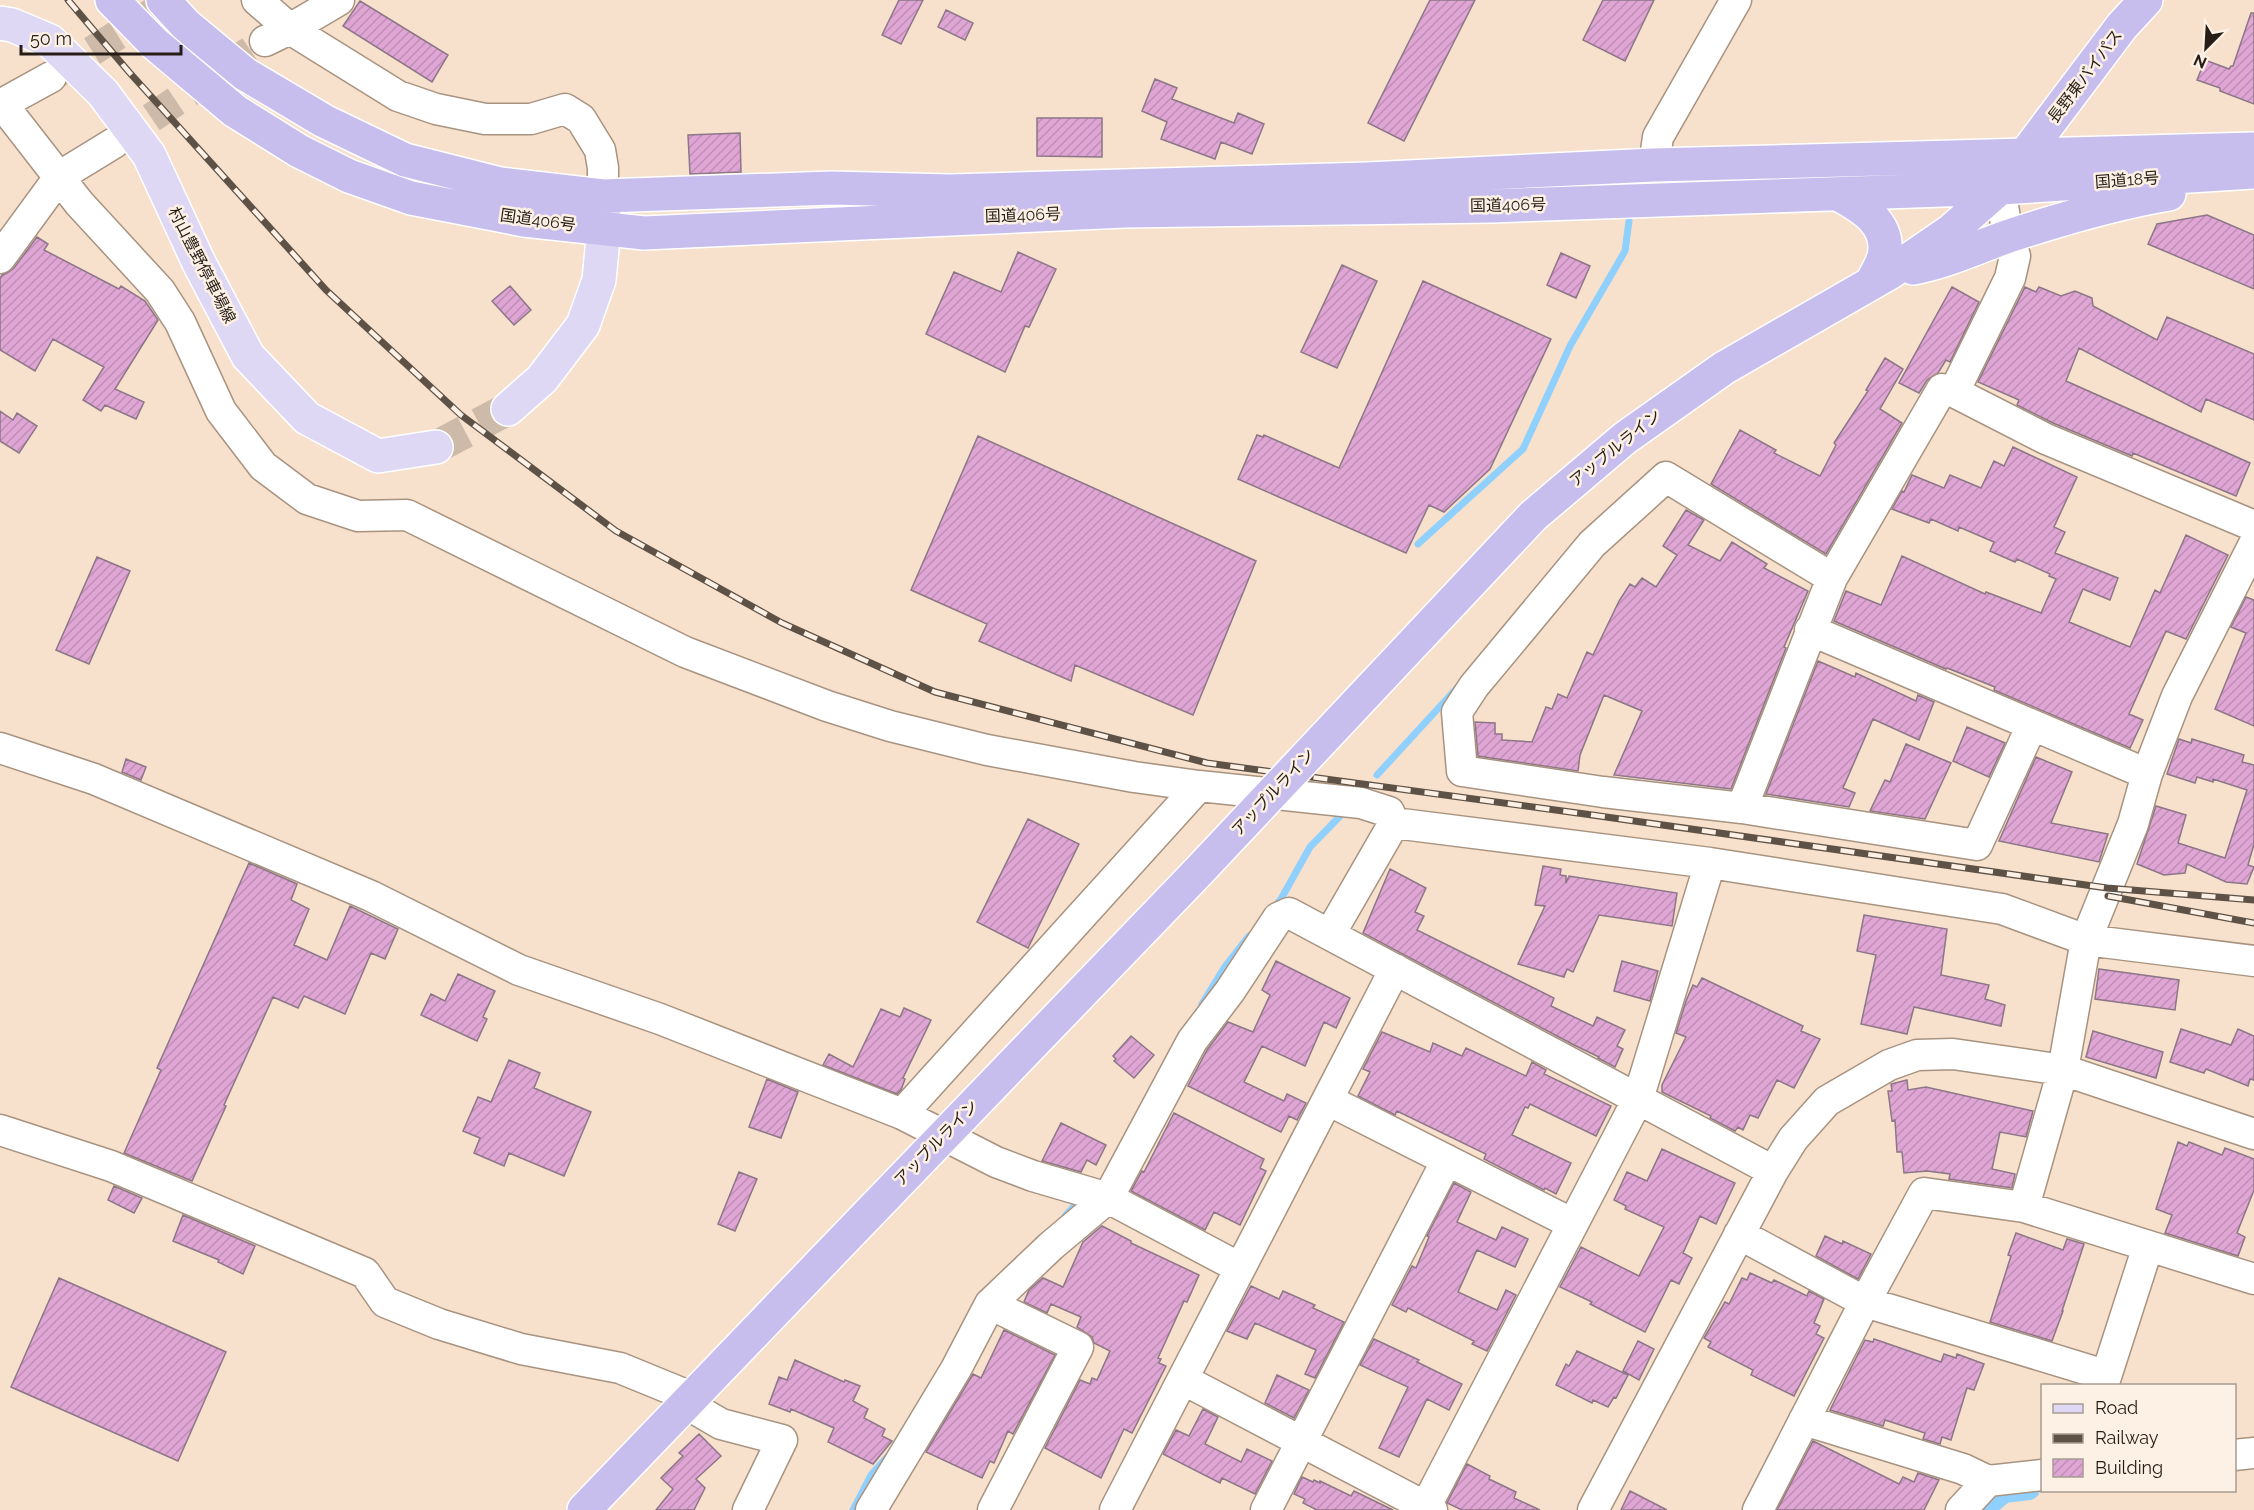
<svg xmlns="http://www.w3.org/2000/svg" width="2254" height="1510" font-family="Raleway,'Noto Sans JP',sans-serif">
<defs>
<pattern id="building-hatch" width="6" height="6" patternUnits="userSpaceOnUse" patternTransform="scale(1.5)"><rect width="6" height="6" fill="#dfa5d4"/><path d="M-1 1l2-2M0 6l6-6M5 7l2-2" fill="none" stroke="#bf8eb5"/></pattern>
</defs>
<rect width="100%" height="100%" fill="#f7e1cc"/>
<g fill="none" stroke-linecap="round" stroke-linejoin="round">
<path stroke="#90d0fe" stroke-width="7" d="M1418 544 1523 449 1570 346 1625 251 1629 221
M1377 775 1456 689
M1274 907 1281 899 1310 847 1345 811
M1202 1004 1224 968 1249 936
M1065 1216 1077 1203
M853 1510 871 1475 888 1456"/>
<path stroke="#90d0fe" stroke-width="22" d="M1982 1510 2004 1492 2029 1489"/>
</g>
<path fill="url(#building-hatch)" stroke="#8c7687" stroke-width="1.5" d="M899 0H923L901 44 882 35Z
M1430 0H1475L1404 141 1368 123Z
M1603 0H1654L1625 61 1583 40Z
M360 1 448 55 432 82 343 26Z
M946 10 973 23 965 40 938 27Z
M2251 13H2254V104L2220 91V88L2197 80 2205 60 2229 69 2231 66H2233Z
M1155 79 1177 88 1172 99 1234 123 1238 113 1264 124 1252 154 1221 142 1215 159 1161 139 1167 122 1142 111Z
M1037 118H1102V157L1037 156Z
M740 133 741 172 690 174 688 135Z
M2207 215 2254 235V289L2148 244 2157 224Z
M37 237 48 244 44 250 119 289 121 286 145 301 158 320 115 389 144 402 136 419 105 405 101 411 83 400 104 367 53 339 35 371 0 350V278L2 275 7 273 14 268Z
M1018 252 1056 269 1029 327 1025 326 1005 372 926 334 954 272 1001 292Z
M1561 253 1590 266 1576 298 1547 285Z
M1342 265 1377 281 1337 368 1301 352Z
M1423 281 1551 339 1490 469 1444 512 1429 505 1406 553 1238 479 1257 435 1263 437 1264 435 1339 468Z
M510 286 531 310 514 325 492 301Z
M1952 287 1979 302 1950 362 1946 360 1938 373 1927 380 1919 393 1899 383Z
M2025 287 2036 292 2039 287 2061 296 2075 291 2092 298 2093 306 2157 340 2167 317 2254 354V420L2206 399 2201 412 2079 348 2066 381 2250 463 2236 496 2133 453 2132 456 2053 423 2017 405 2019 400 1978 382Z
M1885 358 1903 369 1880 409 1902 423 1826 554 1711 484 1740 430 1776 450 1774 453 1820 476 1836 445 1834 443 1868 391 1866 390Z
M0 411 13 420 17 413 37 426 19 453 0 441Z
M978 436 1256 561 1193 715 1075 665 1071 681 979 641 987 624 911 590Z
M2013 447 2077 477 2054 527 2065 532 2055 553 2118 578 2110 600 2083 589 2069 622 2130 647 2155 590 2160 593 2186 535 2228 555 2186 639 2166 631 2129 714 2143 720 2130 748 1994 690 1995 687 1947 668 1946 669 1834 621 1846 591 1881 605 1902 556 1985 594 1986 592 2041 613 2056 579 2049 576 2050 574 2017 559 2015 562 1990 551 1994 542 1959 527 1958 531 1931 519 1929 523 1892 509 1902 491 1904 492 1912 475 1944 488 1950 475 1981 488 1994 461 2004 466Z
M1686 510 1704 520 1688 545 1720 561 1732 542 1767 564 1764 568 1808 591 1784 647 1786 648 1731 789 1614 775 1642 711 1604 695 1580 755 1578 771 1478 756 1475 722 1495 723V734H1502V740L1532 742 1546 707 1552 709 1558 694 1567 698 1587 652 1593 655 1619 601 1630 584 1635 587 1642 578 1656 587 1677 555 1663 546Z
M97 557 130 571 89 664 56 650Z
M2246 597 2254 600V726L2215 709 2246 633 2231 627Z
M1818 661 1855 677 1856 673 1916 701 1918 695 1934 702 1919 740 1873 719 1843 788 1855 793 1849 807 1766 794Z
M1967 727 2005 743 1989 777 1953 761Z
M2179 739 2191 743 2192 739 2244 755 2242 762 2254 765V844L2248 865 2254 867 2247 884 2226 882 2187 864 2185 873 2164 875 2137 864 2156 806 2186 815 2178 843 2225 858 2247 790 2213 779V782L2197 777 2195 783 2167 774Z
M1906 744 1951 763 1925 819 1870 811 1885 780 1890 782Z
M2036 757 2072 772 2051 823 2108 834 2099 862 1999 841Z
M126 759 146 767 141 780 122 772Z
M1028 819 1079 844 1028 948 977 922Z
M249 863 297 884 291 900 309 909 294 945 327 960 350 906 398 929 385 959 371 953 345 1014 304 996 298 1008 273 997 224 1105 226 1106 192 1181 124 1153 161 1070 157 1068Z
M1543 866 1561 869 1560 875 1566 876V883L1569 876 1677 893 1672 926 1599 915 1573 972 1567 969 1564 977 1518 964 1545 906 1535 905Z
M1390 869 1426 888 1415 912 1424 916 1417 930 1554 998 1551 1006 1593 1026 1597 1017 1625 1030 1617 1046 1623 1049 1615 1067 1598 1058 1599 1057 1574 1045 1363 933Z
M1864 915 1947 929 1941 975 1989 985 1985 999 2005 1005 2001 1026 1914 1007 1907 1034 1861 1024 1876 955 1857 951Z
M1276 961 1350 998 1336 1028 1324 1022 1305 1066 1262 1046 1244 1082 1284 1101 1287 1094 1306 1103 1297 1120 1289 1116 1281 1132 1188 1086 1207 1050 1228 1022 1253 1032 1270 995 1262 990Z
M1622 961 1658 971 1650 1001 1614 991Z
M2099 969 2179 980 2175 1010 2095 999Z
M458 974 495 991 483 1017 487 1019 477 1041 421 1015 431 994 445 1001Z
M1702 978 1803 1026 1801 1031 1820 1039 1794 1088 1777 1080 1758 1118 1750 1115 1743 1130 1738 1127 1735 1131 1710 1118 1711 1116 1662 1092V1085L1686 1037 1676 1033 1686 1001 1693 985 1697 987Z
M904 1008 931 1020 903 1078 905 1079 901 1090 897 1094 823 1065 829 1054 853 1067 881 1009 900 1017Z
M2181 1029 2231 1045 2238 1029 2254 1036V1080L2250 1079 2248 1086 2206 1069 2204 1073 2170 1062Z
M2093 1031 2163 1052 2156 1078 2086 1057Z
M1382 1032 1430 1052 1433 1043 1462 1056 1466 1048 1526 1076 1532 1062 1546 1070 1544 1074 1611 1106 1596 1136 1530 1104 1528 1108 1525 1107 1512 1135 1571 1163 1556 1194 1545 1188 1544 1190 1484 1159 1486 1154 1397 1111 1395 1115 1358 1096 1370 1072 1363 1069Z
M1131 1036 1154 1055 1134 1078 1114 1061 1116 1059 1113 1056Z
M509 1060 540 1073 534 1088 591 1112 564 1176 509 1153 504 1166 474 1153 480 1138 463 1131 478 1097 491 1102Z
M767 1079 798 1092 781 1138 749 1127Z
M1907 1080 1908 1090 1926 1087 2033 1111 2026 1137 2000 1132 1992 1169 2015 1174 2012 1188 1949 1179 1950 1174 1927 1171 1904 1173 1902 1152H1897L1895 1120 1892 1121 1888 1091H1892L1891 1084Z
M1174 1113 1264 1159 1260 1168 1266 1171 1240 1225 1214 1212 1205 1230 1131 1191 1142 1171 1144 1172Z
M1061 1123 1106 1145 1096 1165 1087 1160 1081 1172 1042 1161Z
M2178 1142 2187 1146 2189 1142 2222 1155 2225 1148 2254 1159V1190L2237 1233 2245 1237 2238 1256 2165 1233 2172 1215 2156 1209Z
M1662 1149 1735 1183 1716 1224 1700 1216 1683 1253 1692 1258 1679 1284 1671 1280 1645 1332 1590 1304 1592 1302 1560 1287 1581 1247 1639 1276 1664 1227 1625 1209 1626 1206 1614 1200 1627 1172 1647 1181Z
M739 1172 757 1179 735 1231 718 1224Z
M1454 1183 1471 1192 1457 1222 1496 1240 1502 1227 1528 1239 1515 1267 1477 1250 1458 1292 1497 1310 1506 1290 1516 1295 1487 1351 1472 1344 1474 1341 1408 1308 1406 1312 1392 1305 1412 1266 1416 1268 1429 1237 1427 1236Z
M114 1186 142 1198 134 1213 108 1200Z
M183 1215 255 1246 243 1274 218 1262 219 1260 173 1241Z
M1102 1226 1131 1241V1243L1199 1275 1187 1302 1184 1301 1158 1358 1161 1359 1159 1363 1166 1366 1132 1433 1124 1429 1101 1478 1045 1448 1080 1380 1090 1384 1092 1378 1097 1380 1110 1351 1094 1343 1092 1337 1077 1327 1081 1317 1051 1304 1047 1313 1024 1302 1029 1290 1043 1278 1063 1287 1083 1242Z
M2016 1233 2063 1250 2067 1239 2084 1244 2062 1311H2063L2052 1341 1990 1322 2011 1256 2008 1255Z
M1825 1236 1842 1244 1843 1241 1871 1254 1858 1279 1816 1256Z
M1750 1273 1772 1283 1774 1280 1807 1296 1809 1291 1824 1299 1814 1323 1820 1326 1816 1334 1824 1338 1794 1396 1751 1375 1753 1370 1708 1347 1711 1342 1704 1338 1725 1302 1729 1304 1742 1278 1747 1280Z
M59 1278 226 1352 178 1461 11 1387Z
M1251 1286 1279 1299 1283 1291 1315 1305 1313 1308 1344 1322 1315 1378 1305 1374 1316 1350 1255 1323 1247 1339 1227 1331Z
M1004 1330 1055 1355 1013 1434 1008 1431 994 1463 990 1461 982 1478 926 1452 973 1374 981 1378Z
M1374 1339 1419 1360 1417 1362 1462 1384 1449 1410 1427 1399 1399 1457 1379 1448 1408 1387 1360 1365Z
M1874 1339 1941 1362 1944 1354 1956 1358 1957 1354 1984 1364 1974 1390 1967 1388 1951 1440 1942 1437 1940 1444 1923 1439 1925 1433 1885 1420 1883 1426 1830 1410 1865 1340 1873 1342Z
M1638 1341 1654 1349 1639 1380 1623 1371Z
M1577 1351 1628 1375 1616 1398 1614 1397 1608 1407 1593 1400 1592 1403 1556 1385 1566 1364 1569 1366Z
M795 1360 844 1382 845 1380 860 1386 853 1401 868 1409 864 1418 885 1429 882 1436 892 1441 873 1464 828 1442 834 1428 791 1409 790 1412 769 1404 779 1377 787 1380Z
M1277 1375 1309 1390 1294 1418 1265 1403Z
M1203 1409 1218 1417 1205 1444 1241 1462 1247 1449 1272 1461 1255 1494 1222 1478 1220 1483 1163 1454 1176 1430 1189 1436Z
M699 1434 721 1456 696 1479 705 1488 694 1510H656L673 1489 661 1478 683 1456 679 1453Z
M1813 1441 1899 1484 1903 1477 1914 1482 1918 1473 1939 1480 1924 1510H1777Z
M1467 1464 1490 1476 1489 1479 1516 1492 1514 1498 1540 1510H1462L1447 1503Z
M1302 1477 1313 1482 1314 1480 1320 1483V1481L1351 1496 1354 1491 1393 1510H1317L1303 1503 1305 1499 1294 1494Z
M1630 1491 1667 1510H1621Z"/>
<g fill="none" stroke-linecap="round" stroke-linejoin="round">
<path stroke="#cdbaa8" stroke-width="30" stroke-dasharray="30 15" stroke-linecap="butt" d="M54 75 173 0
M114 143 265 41"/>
<path stroke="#cdbaa8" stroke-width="33" stroke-dasharray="33 16" stroke-linecap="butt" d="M436 447 508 409"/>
<defs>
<path id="minor" d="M257 0 290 29 398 96 436 109 485 119H531L565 109 581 119 600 150 603 168V196
M265 41 290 29 339 0
M2 104 79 203 160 291 180 322 221 411 263 466 307 499 358 516 407 515 685 652 827 706 890 726 987 750 1134 777 1199 786
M0 105 51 77
M2000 188 2008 236 2015 256 2010 278 1954 392 2046 439 2254 526
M1654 201V165L1658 137 1736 0
M0 258 60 176 114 143
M1832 578 1942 389 1954 392
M1810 630 2147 774
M0 748 94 779 371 896 519 970 660 1019 902 1114 996 1162 1033 1176 1108 1198 1240 1268
M1742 808 1832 578 1666 477 1592 544 1474 686 1457 712 1462 771 1603 792 1742 808 1977 845 2032 725
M1394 823 1710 863 2002 909 2086 940 2254 961
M1330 934 1394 823
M1328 1100 1573 1224
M902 1114 1199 786 1361 803 1389 812 1394 823
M0 1130 111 1166 365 1273 385 1302 439 1324 521 1349 620 1368 691 1397
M2024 1207 2063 1070 2086 940 2133 824 2147 774 2177 696 2254 544
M1739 1234 1865 1302 2105 1375
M990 1304 1078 1347 993 1510
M1184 1380 1432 1510
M2103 1386 2148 1246
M685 1403 721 1424 782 1440 748 1510
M1804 1420 1963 1469 1988 1481
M2234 1455 2254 1453
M871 1510 956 1369 990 1304 1051 1246 1108 1198 1192 1041 1230 991 1278 918 1289 913 1773 1171
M1115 1510 1395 969
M1266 1510 1447 1160
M1424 1510 1638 1099 1710 863
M1593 1510 1773 1171 1793 1139 1827 1101 1889 1065 1917 1055 1953 1054 2063 1070 2254 1134
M1758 1510 1865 1302 1924 1193 2024 1207 2254 1279
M1961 1510 1988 1481 2042 1475"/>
<path id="major" d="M0 23 12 25 50 41 103 93 149 155 199 263 248 356 307 418 378 456 436 447
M508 409 542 379 583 325 599 280 604 228 603 200"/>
<path id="highway" d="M112 0 154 43 235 111 299 151 349 176 411 198 524 220 644 233 1124 211 1492 206 2000 188 2254 172
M163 0 186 25 245 74 324 121 405 160 500 184 603 196 832 188 950 191 1367 179 1654 165 2254 149
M1838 194C1862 207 1891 224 1884 256 1882 265 1876 274 1872 282
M1913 268C1946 262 1977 247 2009 236 2061 219 2115 203 2169 194
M1724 368 1891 272 1952 230 2000 188 2122 26 2146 0
M584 1510 825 1259"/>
</defs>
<use href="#minor" stroke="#a89380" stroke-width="33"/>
<use href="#major" stroke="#fff" stroke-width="36"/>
<use href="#highway" stroke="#fff" stroke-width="36"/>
<use href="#minor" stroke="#fff" stroke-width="30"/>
<use href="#major" stroke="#ded8f5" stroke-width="33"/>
<use href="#highway" stroke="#c8beee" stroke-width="33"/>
<defs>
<path id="rail" d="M68 0 129 72 326 290 461 415 616 531 782 623 935 692 1207 763 1585 814 2107 888 2254 900
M2108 896 2254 923"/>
</defs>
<use href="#rail" stroke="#5e5247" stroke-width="7"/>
<use href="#rail" stroke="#fdf0e4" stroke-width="4.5" stroke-dasharray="14" stroke-linecap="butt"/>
<defs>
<path id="highway-bridge" d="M825 1259 1198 872 1533 516 1625 438 1724 368"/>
</defs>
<use href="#highway-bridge" stroke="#fff" stroke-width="36" stroke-linecap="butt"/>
<use href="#highway-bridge" stroke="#c8beee" stroke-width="33"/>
</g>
<g text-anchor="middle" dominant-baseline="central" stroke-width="5" stroke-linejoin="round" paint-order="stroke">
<g font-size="16" fill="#251d16" stroke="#fdf0e4">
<text transform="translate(2085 76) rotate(-53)">長野東バイパス</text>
<text transform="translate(2127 180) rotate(-4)">国道18号</text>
<text transform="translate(1508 205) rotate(-1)">国道406号</text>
<text transform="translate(1023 215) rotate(-2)">国道406号</text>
<text transform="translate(538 220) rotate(8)">国道406号</text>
<text transform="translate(202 265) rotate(63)">村山豊野停車場線</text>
<text transform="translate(1615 448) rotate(-39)">アップルライン</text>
<text transform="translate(1273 792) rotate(-47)">アップルライン</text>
<text transform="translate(936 1143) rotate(-46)">アップルライン</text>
</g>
</g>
<rect x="2041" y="1384" width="195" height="108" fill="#fdf0e4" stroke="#a79c92" stroke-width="1.5"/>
<rect x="2053" y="1404" width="30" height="9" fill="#ded8f5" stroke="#a79c92" stroke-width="1.5"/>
<text x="2095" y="1414" font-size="18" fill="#251d16">Road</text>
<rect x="2053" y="1434" width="30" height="9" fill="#5e5247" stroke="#a79c92" stroke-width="1.5"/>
<text x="2095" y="1444" font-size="18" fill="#251d16">Railway</text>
<rect x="2053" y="1459" width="30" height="18" fill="url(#building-hatch)" stroke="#a79c92" stroke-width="1.5"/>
<text x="2095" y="1474" font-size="18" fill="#251d16">Building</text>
<g transform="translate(2206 48) rotate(204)" stroke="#fdf0e4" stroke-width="4.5" paint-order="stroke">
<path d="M0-4.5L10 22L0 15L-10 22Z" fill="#251d16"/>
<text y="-9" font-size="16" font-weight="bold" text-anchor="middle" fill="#251d16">N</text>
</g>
<path d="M21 45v9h160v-9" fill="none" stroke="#251d16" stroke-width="3"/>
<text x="30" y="45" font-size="18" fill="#251d16" stroke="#fdf0e4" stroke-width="4.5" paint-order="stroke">50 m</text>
</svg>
